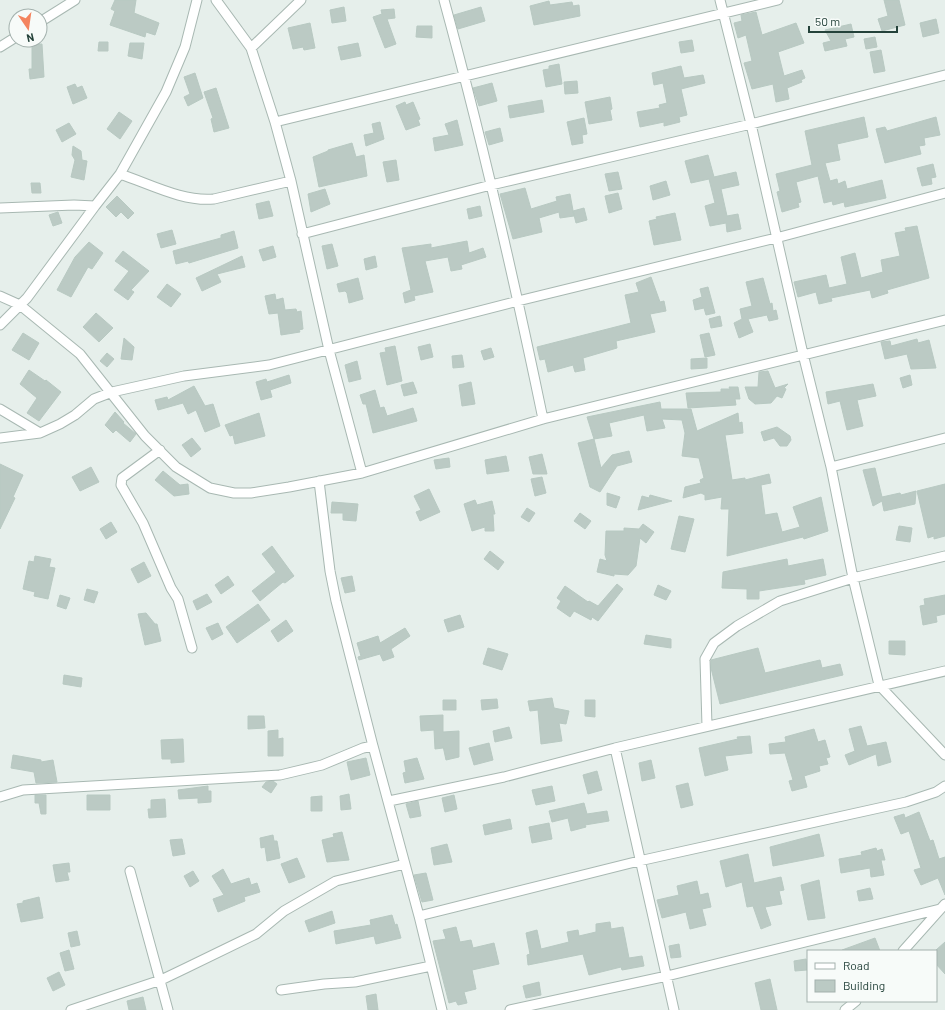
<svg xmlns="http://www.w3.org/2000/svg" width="945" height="1010" font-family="Barlow,sans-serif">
<rect width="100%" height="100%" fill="#e6efeb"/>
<path fill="#bbcac4" stroke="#b8c9c2" d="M115 0H136L134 13 159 23 155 35 146 32 145 37 110 25 115 11 111 9Z
M884 0H899L905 25 882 31 878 19 888 16Z
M549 1 550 5 572 2 573 6 579 5 580 16 534 25 530 6Z
M344 7 346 21 332 23 330 10Z
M481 7 485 21 458 29 454 15Z
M394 9 395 18 387 19 396 44 385 48 373 17 382 14 381 10Z
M756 12 762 35 796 23 804 43 778 52 784 76 802 70 805 78 801 80 802 82 787 88 789 99 776 102 773 84 752 89 744 63 752 61 746 35 738 38 734 23 742 21 741 15Z
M936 19 939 33 923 37 920 23Z
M310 23 315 48 304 50 303 47 293 49 288 28Z
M851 24 854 37 845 39 847 46 825 51 823 43 831 41 825 30Z
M417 26H432V38L416 37Z
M875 37 877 47 866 49 864 39Z
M692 40 694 51 681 53 679 42Z
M99 42H108V51H98Z
M130 43H144L142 59 128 56Z
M358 43 361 56 341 60 338 47Z
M32 44H42L44 77 30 79 29 69H32Z
M881 50 885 71 874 73 870 52Z
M559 64 562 84 546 87 543 70 549 69V66Z
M681 66 684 78 703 75 705 83 681 89 687 115 679 117 680 122 664 126V122L640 127 637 112 660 108 659 105 667 103 663 83 654 85 652 73Z
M195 73 203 98 188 106 184 97 190 94 184 77Z
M577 81 578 93 565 94 564 82Z
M492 83 497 101 479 106 473 88Z
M75 84 77 88 82 86 87 98 73 104 67 87Z
M216 88 229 128 214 132 211 119 213 118 204 92Z
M610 97 612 109 610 110 612 120 589 124 585 102Z
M542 100 544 112 510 118 508 106Z
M405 102 406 105 413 102 420 119 418 120 420 125 406 130 396 106Z
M119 112 132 121 120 139 107 129Z
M864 117 868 137 837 144 840 160 825 163 830 181 837 179 838 184 845 181 847 189 882 180 886 198 845 207 844 202 833 205 832 201 824 203 818 176 796 182 801 202 798 203 799 207 782 212 777 192 780 191 776 174 812 165 805 131Z
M936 117 940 135 924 138 925 145 919 146 921 154 885 163 876 129 885 127 887 131Z
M584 118 587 134 582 135 583 143 572 145 567 122Z
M457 120 463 145 435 151 433 138 449 135 445 124Z
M380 122 384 139 366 146 364 135 374 133 372 124Z
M69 123 76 134 62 142 56 130Z
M500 128 503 141 489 145 485 132Z
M352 143 356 157 364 155 367 176 319 187 313 157 328 151V150Z
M73 146 81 151 82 160 87 161 84 180 71 177 75 160 72 155Z
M708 155 714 177 736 172 739 185 721 189 727 216 738 214 741 229 727 232 726 223 710 226 705 206 715 203 709 179 691 183 685 161Z
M396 160 399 180 387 182 383 162Z
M933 164 936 177 931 178 932 184 922 186 917 168Z
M618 172 622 189 609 191 605 174Z
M666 181 670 195 653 200 650 186Z
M31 183H40L41 193H32Z
M525 188 531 209 557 201 556 197 570 194 574 216 560 218 559 212 539 218 542 232 513 239 500 194Z
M325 189 330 204 311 212 308 194Z
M618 193 622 209 609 213 605 196Z
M117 196 134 213 128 219 121 212 116 217 106 207Z
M269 201 273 216 259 219 256 204Z
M480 206 482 216 469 219 467 209Z
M584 208 587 220 576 223 573 211Z
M58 212 62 223 53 226 49 215Z
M675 213 681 240 654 245 649 221 657 219 656 217Z
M917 226 929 278 887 290 888 293 872 298 870 290 831 298 832 301 819 304 816 292 798 297 794 282 826 275 829 288 847 284 841 257 855 253 861 278 883 272 881 260 900 256 895 233 906 231 905 228Z
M172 230 176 244 161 248 157 234Z
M234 231 238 248 189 263 188 261 176 264 173 251 221 238V235Z
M467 241 469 253 483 248 486 257 461 265 462 269 451 271 448 257 425 261 433 292 414 296 415 300 405 303 403 293 411 290 402 248 431 244V248Z
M89 242 103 253 92 269 88 267 71 297 57 290 75 257Z
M332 244 338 266 327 269 322 246Z
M273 246 276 257 263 261 259 250Z
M123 251 149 271 131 290 134 292 128 300 114 290 129 271 115 261Z
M242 256 245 267 217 274 221 282 202 291 196 278Z
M375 256 377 267 366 270 364 259Z
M651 277 660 302 664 301 666 311 650 314 655 332 616 341 617 348 583 358 585 370 575 372 573 365 548 372 545 359 540 360 537 347 631 323 625 295 639 292 636 283Z
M358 278 363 299 349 303 347 293 345 291 339 292 337 284Z
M763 278 770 304 772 303 773 311 776 310 778 319 769 321 767 315 748 319 753 332 739 338 734 323 742 319 740 309 752 306 746 282Z
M167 284 181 294 171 307 157 297Z
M708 287 715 313 706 315 704 308 695 310 693 300 702 297 700 289Z
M275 294 276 300 283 298 285 310 296 309 297 312 301 311 303 329 299 330 300 332 281 335 278 313 269 314 265 296Z
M96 313 113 328 99 342 83 327Z
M720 316 722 326 711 328 709 319Z
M23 333 39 343 29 360 12 350Z
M709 333 715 355 705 357 700 335Z
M124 338 134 347 132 360 121 359Z
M917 339 918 343 929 340 936 368 911 369 907 354 885 359 881 342 890 341 891 346Z
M430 344 433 357 421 360 418 347Z
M395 346 402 381 387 385 380 353 386 352 385 348Z
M491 348 494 357 484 360 481 351Z
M107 353 114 359 107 367 100 361Z
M462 355 464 367 453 368 452 356Z
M707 358V368L691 369V359Z
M357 361 361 379 349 382 345 365Z
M29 370 45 381 46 380 61 392 39 421 27 413 37 398 20 384Z
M768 371 775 388 788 384 784 388 786 389 782 398 777 396 771 403 755 404 749 399 745 387H758L759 372Z
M289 375 291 383 270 390 272 397 261 400 256 382 266 379 267 382Z
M910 375 912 385 903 388 900 378Z
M413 382 417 393 404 396 401 385Z
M471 382 475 404 462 406 459 385Z
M873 384 876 396 857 400 863 426 847 430 840 401 828 404 826 392Z
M194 386 205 406 213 404 220 426 205 432 196 410 188 414 183 403 158 410 155 400 167 397 168 400Z
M729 387H738L740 399H735L736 405 688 408 686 393 721 392V389H730Z
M375 390 380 408 384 407 387 416 413 408 417 421 373 433 366 404H363L360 395Z
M660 402 661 409H691L697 431 738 413 739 423 742 422 743 433 725 435 732 480 745 478V480L769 474 771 483 761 485 765 515 777 513 782 532 800 527 793 507 821 497 828 531 804 539 803 537 727 556 729 509H721L722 497 705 500V495L701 493 683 498 685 487 701 483 700 480 704 478 699 458 682 456 685 433 682 420 662 419 665 428 647 431 644 415 609 423 612 436 594 439 587 417Z
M115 412 124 422 123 423 136 434 130 442 116 430 113 433 105 425Z
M259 413 265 436 235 444 233 435 230 436 225 425Z
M777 427 790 436 791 440 787 446H780L774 438 764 441 761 432Z
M192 438 201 449 191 457 182 445Z
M594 439 601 468 612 455 629 451 632 462 617 466 600 492 590 487 578 443Z
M542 454 547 474H533L529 457Z
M506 456 509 471 487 474 485 460Z
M449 458 450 467 436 469 434 460Z
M0 464 23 475 13 497 15 498 0 529Z
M91 467 99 482 80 491 72 477Z
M875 468 882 497 900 493 901 495 916 491 915 504 884 511 882 501 873 506 863 470Z
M163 471 180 485 188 484 189 494 174 496 155 480Z
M542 477 546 493 535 496 531 479Z
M945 484V536L934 539V536L928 538 917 491Z
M429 489 440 512 420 521 416 512 421 510 414 496Z
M607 493 620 497 616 508 607 505Z
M650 495 672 501 638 510 642 496 649 498Z
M475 500 477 505 492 501 495 514H493L494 531H485V527L472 531 464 504Z
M332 502 358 504 356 521 343 520V513H331Z
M527 508 535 513 529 522 521 517Z
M580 513 591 521 585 529 574 521Z
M679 516 694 519 685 552 671 549Z
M111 522 117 532 106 539 100 529Z
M643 524 654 532 646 543 640 538 636 566 628 575 614 574V576L597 572 600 559 607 561 605 555 606 531H624V528L639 529Z
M899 526 912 528 910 542 896 540Z
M272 546 294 576 285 583 283 582 260 601 252 591 276 572 262 554Z
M490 551 504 562 498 570 484 559Z
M35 556 51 559 49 567 55 568 48 599 34 596 35 592 23 589 29 561 34 562Z
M787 559 788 566 823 559 826 575 804 580 805 584 759 591V599H747V589L722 588 723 572Z
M144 562 151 576 138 583 131 569Z
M228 576 234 585 221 594 215 585Z
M352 576 355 591 345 593 341 578Z
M617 584 623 589 598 621 592 617 591 620 574 611 570 617 557 608 561 601 557 598 565 586 588 602 589 601 598 606Z
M658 585 671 591 666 600 654 595Z
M87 589 98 592 94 603 84 600Z
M207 594 212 602 197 610 193 601Z
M60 595 70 598 66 609 57 606Z
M945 595V614L936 616 937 622 923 625 920 606 925 605 924 599Z
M258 604 270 620 237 643 226 627Z
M146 613 155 624H157L161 641 145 645 138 614Z
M460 615 464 627 448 632 444 620Z
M286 620 293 631 278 642 271 631Z
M218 623 223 634 212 640 206 628Z
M405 628 410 636 391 649 394 657 383 661 380 654 359 660 358 657 361 656 357 643 378 636 380 643Z
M646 635 671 639V648L644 644Z
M889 641H905V655L889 654Z
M488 648 508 654 502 670 483 664Z
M758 648 765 673 820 660 822 668 840 664 843 675 720 704 711 668V660Z
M64 675 82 678 81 687 63 684Z
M552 698 554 708 569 711 566 724 559 723 562 741 541 744 538 710 530 711 528 701Z
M497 699 498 708 482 710 481 700Z
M443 700H456V710H443Z
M585 700H595V717L585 716Z
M443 715V732L459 731V757L446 760 443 746V748L435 749 434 730 421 731 420 716Z
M248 716H264L265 728 248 729Z
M861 726 867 746 886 742 891 762 878 766 876 754 849 765 845 755 855 751 849 729Z
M509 727 512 738 495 742 493 731Z
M814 729 818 742 825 740 830 757 826 758 828 764 819 766 820 771 804 776 807 787 792 791 789 781 793 780 785 753 770 754 769 744 786 742 785 737Z
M278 730V739L283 738V756H268V731Z
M750 736 752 753 725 756 728 770 705 776 699 748 738 739 737 737Z
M183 739 184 762 171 763V759H162L161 740Z
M489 743 493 760 474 765 469 748Z
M13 755 41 760V762L53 760 57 782 36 783 34 772 11 768Z
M366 758 370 775 351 780 347 762Z
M417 758 424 779 405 783 403 773 406 772 404 761Z
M651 760 655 778 642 781 639 763Z
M597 771 602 790 588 794 583 775Z
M273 781 277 784 271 793 262 787 266 782Z
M688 783 693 805 681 808 676 786Z
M208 786V791H211V802L198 803V798L179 799 178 790Z
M552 786 555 801 536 805 532 790Z
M349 794 351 809 341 810 340 796Z
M35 795H46V814H41L39 803H35Z
M87 795H110V810H87Z
M454 795 457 809 445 812 442 798Z
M322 796V811H311V797Z
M165 799 166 817 149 818 148 809H151V800Z
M418 801 421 816 410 818 406 804Z
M584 803 587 814 607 811 609 821 585 825 586 827 571 831 568 818 552 822 549 811Z
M919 812 930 841 933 840 939 859 945 857V895L938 878 921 885 914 870 921 868 909 831 901 834 894 817 904 814 905 818Z
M510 819 512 829 485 835 483 825Z
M549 823 552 839 532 843 529 827Z
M342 832 349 860 327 862 322 840 334 837 333 834Z
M819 834 824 856 773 866 770 847Z
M273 835 274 841H277L280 858 267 861 265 847 261 848 260 838Z
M182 839 185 854 173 856 170 840Z
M447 844 452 862 434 865 431 848Z
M876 848 877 851 882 849 885 860H881L884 875 871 877 870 868 841 873 839 859 862 855 861 852Z
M748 854 754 883 781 877 784 890 779 891 782 904 765 907 771 925 761 929 753 906 747 907 742 882 726 887 720 861Z
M297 858 305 877 289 883 281 864Z
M69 863 70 872H67L69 880 56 882 53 865Z
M223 869 231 884 249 878 251 885 257 883 260 892 244 897 245 901 218 912 213 899 224 895 212 876Z
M193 871 199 881 190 887 184 876Z
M426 873 433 900 422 902 414 875Z
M819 880 825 918 808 920 801 885Z
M697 881 700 895 708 893 711 907 702 909 706 925 690 929 686 912 662 918 657 900 679 895 677 886Z
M870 888 873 899 859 901 857 891Z
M39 897 43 918 21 922 17 904 23 903V901Z
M332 911 335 923 309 932 305 921Z
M392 915 395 925 397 924 401 938 376 944 374 936 336 944 334 931 371 925 370 920Z
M610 922 611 929 623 927 629 958 642 956 644 966 622 970 621 967 589 975 583 954 528 965 527 955 530 954 526 933 537 930 541 949 569 942 567 932 578 930 579 936 596 932V924Z
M456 927 460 942 471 940 473 948 494 943 499 964 472 970 476 989 464 992 467 1003 458 1005 456 1001 449 1003 433 941 446 939 443 930Z
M77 931 80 945 71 947 68 933Z
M875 938 880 951H842V950Z
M945 942V974L936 964V950Z
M679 944 681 957 671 958 669 946Z
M69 950 74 969 65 971 60 953Z
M806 959 807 970 795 971 794 961Z
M59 972 65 985 53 991 47 978Z
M770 979 777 1010H761L755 983Z
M539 982 541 995 526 998 523 986Z
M376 994 378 1010H368L366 996Z
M143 997 146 1010H129L127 1001Z"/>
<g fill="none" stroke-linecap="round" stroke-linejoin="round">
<defs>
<path id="minor" d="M216 0 251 48 275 122 291 181 329 350 362 473
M444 0C482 139 514 279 543 419
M720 0 751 124 803 354 831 467 853 578 879 685 945 755
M40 22 75 0
M0 47 16 37
M251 48 301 0
M275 122 778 0
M120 174C150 184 183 202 214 199L291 181
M0 208 74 205 95 206
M302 234 491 185 751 124 945 75
M0 296 20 305 80 354 145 436 176 467 210 488 234 493H251L289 487 362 473 543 419 945 320
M0 325 27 298 95 206 120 174 166 92 185 47 197 0
M0 409 40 433
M0 438 40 433 60 424 75 415 94 399 112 392 184 376 269 365 518 301 776 238 945 193
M160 450 122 478 121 485 143 523 171 588 178 599 192 648
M831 467 945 438
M319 481 330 571 336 601 373 746
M707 726 705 659 714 643 737 626 780 601 853 578 945 556
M615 748 674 1010
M0 797 23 790 280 775 322 765 363 748 373 746 419 916 442 1010
M389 801 504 777 615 748 945 671
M130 871 168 1010
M419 916 639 861 906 802 936 792 945 786
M903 951 945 904
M281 990 324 984 355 982 431 966
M71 1010 161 980 186 968 256 934 284 911 336 881 405 864
M510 1010 667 976 940 909
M845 1010 856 1001"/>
</defs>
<use href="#minor" stroke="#a8b8b2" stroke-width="11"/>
<use href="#minor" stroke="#fff" stroke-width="9"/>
</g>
<rect x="807" y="950" width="130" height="52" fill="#f7fbf9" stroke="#a3b1ad"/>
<rect x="815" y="963" width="20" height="6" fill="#ffffff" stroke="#a3b1ad"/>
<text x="843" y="970" font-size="12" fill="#24423a">Road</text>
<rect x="815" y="980" width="20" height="12" fill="#bbcac4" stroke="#a3b1ad"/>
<text x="843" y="990" font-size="12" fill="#24423a">Building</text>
<g transform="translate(28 28) rotate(167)"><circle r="19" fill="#f7fbf9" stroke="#a3b1ad"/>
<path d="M0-3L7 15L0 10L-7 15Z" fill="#f4845f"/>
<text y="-6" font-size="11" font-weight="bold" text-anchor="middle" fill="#24423a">N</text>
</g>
<path d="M809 26v6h88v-6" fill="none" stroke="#24423a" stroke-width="2"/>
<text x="815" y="26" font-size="12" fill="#24423a" stroke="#f7fbf9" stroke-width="3" paint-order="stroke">50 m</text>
</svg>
